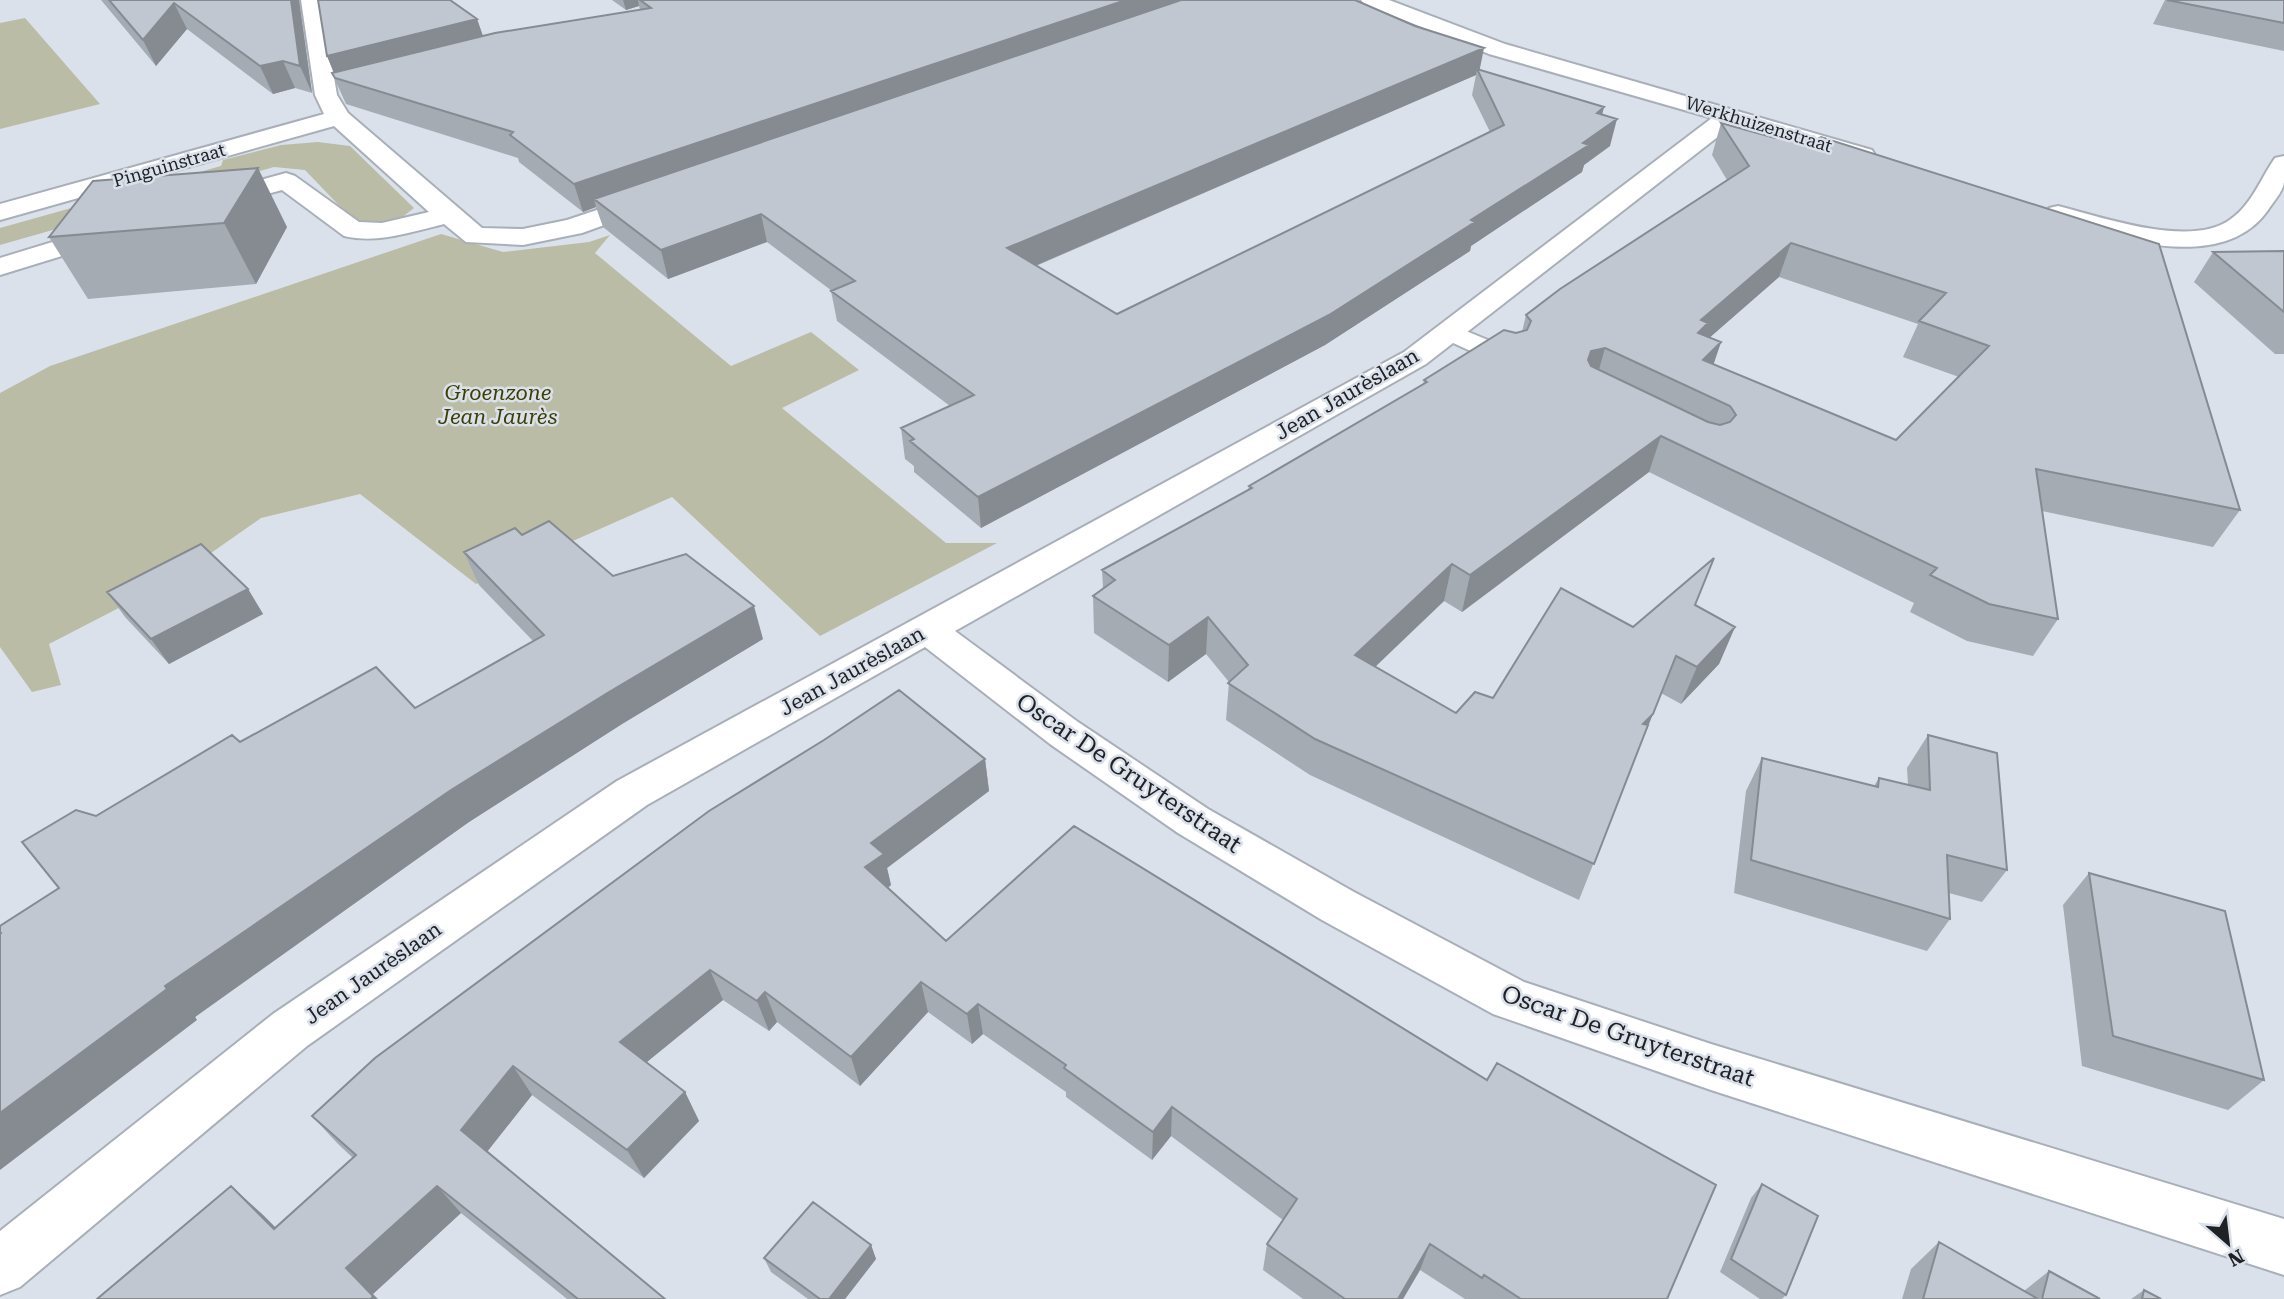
<svg xmlns="http://www.w3.org/2000/svg" width="2284" height="1299" font-family="'Roboto Serif',serif">
<rect width="100%" height="100%" fill="#dbe1eb"/>
<path fill="#babca6" d="M25 18 100 104 0 129V23Z
M318 142 350 146 414 208 396 222 368 224 354 221 305 170 274 167 0 245V228L221 166 223 160 281 145Z
M441 234 503 252 589 242 610 235 595 253 731 366 811 332 859 370 782 408 946 543H997L820 636 672 497 476 584 360 494 261 518 171 581 49 644 61 685 32 692 0 647V393L50 366Z"/>
<g fill="none" stroke-linecap="round" stroke-linejoin="round">
<defs>
<path id="service" d="M1449 324 1517 352 1521 358 1517 364 1508 366 1499 364 1440 337 1436 332 1440 327Z"/>
<path id="minor" d="M301 0H321L337 95 348 113 482 228 523 229 567 220 648 193 657 196 661 201 657 206 582 233 523 245 466 242 444 224C411 232 378 244 344 236L282 190 215 208 206 205 202 200 206 195 286 173 295 176 359 222 382 223 429 212 334 126 0 220V204L324 114 315 95Z
M1361 0H1389L1505 44 1872 150 1875 155 1872 160 1863 162 1733 125 1426 364 955 631 1078 722 1208 809 1354 892 1524 982 1711 1044 2284 1219V1275L1711 1090 1493 1014 1322 920 1178 833 1050 744 925 647 647 805 307 1046 20 1287 0 1295V1231L273 1014 617 781 1404 352 1712 118 1489 54 1364 4Z
M2284 156C2284 164 2284 174 2284 182 2283 192 2273 202 2268 210 2231 263 2153 247 2099 234 2084 230 2054 227 2045 214L2049 208 2058 206C2102 217 2191 249 2231 219 2252 204 2261 178 2275 158Z
M108 225 117 227 121 233 117 239 0 275V258Z"/>
</defs>
<use href="#service" stroke="#a9afb8" stroke-width="4"/>
<use href="#minor" stroke="#a9afb8" stroke-width="4"/>
<use href="#service" fill="#fff" fill-rule="evenodd"/>
<use href="#minor" fill="#fff" fill-rule="evenodd"/>
</g>
<path fill="#a5abb3" fill-rule="evenodd" d="M101 0H299L312 93 295 88 273 94 187 29 156 66Z
M612 0H1355L1480 70 1602 115 1610 146 1584 165 1582 172 1471 246 1470 251 1325 345 981 528 914 472V466L905 459 901 428 950 406 837 321 831 291H832L767 242 668 279 603 227 596 207 583 212 519 162 518 158 346 104 332 73H334L327 56 477 19 483 36 640 10 639 6 626 10ZM1476 75 1472 95 1490 132 1117 314 1036 266Z
M2165 0H2284V51L2153 24Z
M1721 123 2240 510 2213 547 2042 511 2058 619 2033 656 1967 641 1910 612 1914 603 1649 472 1462 612 1444 601 1375 666 1456 713 1493 698 1633 627 1695 605 1735 627 1719 664 1681 704 1661 693 1579 900 1310 775 1226 720 1229 682 1206 654 1168 682 1094 633 1093 596 1103 589 1102 570 1248 490 1249 486 1423 384 1424 380 1516 333 1522 332 1526 315 1727 180 1712 155ZM1779 277 1918 324 1903 357 1959 377 1896 440 1713 364 1721 342 1709 338Z
M93 181 287 227 256 284 88 299 49 237Z
M2284 251V354H2275L2194 282 2213 252Z
M522 535 613 576 763 639 622 724 469 822 195 1017 197 1020 59 888 96 816 240 742 415 708 533 641 479 585 464 552Z
M248 589 263 614 169 664 125 617 107 592Z
M1928 735 2007 870 1982 902 1949 893 1950 919 1927 951 1734 893 1746 791 1762 758 1874 786 1879 778 1908 785 1907 768Z
M985 759 989 791 887 868 891 885 888 888 946 941 1667 1299H1465L1420 1270 1403 1299H1303L1263 1270 1267 1244 1283 1220 1171 1136 1152 1160 1066 1097V1092L983 1034 972 1044 928 1012 860 1086 777 1022 769 1031 723 1000 646 1062 685 1092 699 1121 644 1178 532 1095 487 1152 665 1299H567L461 1213 373 1294 97 1299 261 1213 275 1227 353 1158 338 1144 312 1116Z
M2089 873 2264 1080 2228 1110 2082 1066 2063 905Z
M1762 1184 1786 1295 1782 1299H1760L1720 1272 1751 1198Z
M1939 1242 2024 1291 2049 1271 2100 1299H1902L1911 1269Z
M871 1245 876 1259 845 1299H808L771 1272 764 1258Z
M2144 1290 2161 1299H2131Z"/>
<path fill="#868b92" d="M291 0H299L312 93 300 66Z
M623 0H638L639 6 626 10Z
M1126 0H1198L594 199 596 207 583 212 574 184Z
M174 3 187 29 156 66 143 40Z
M477 19 486 45 336 78 327 56Z
M1484 48 1479 73 1477 69 1476 75 1009 277 1007 248Z
M283 61 295 88 273 94 260 66Z
M1604 107 1598 132 1617 119 1610 146 1584 165 1582 172 1471 246 1470 251 1325 345 981 528 978 497 1471 220 1583 143 1597 113Z
M258 168 287 227 256 284 224 223Z
M761 214 767 242 668 279 661 250Z
M1791 243 1779 277 1700 346 1686 368 1701 320Z
M1721 342 1709 378 1703 360Z
M1605 348 1595 384 1588 360 1591 351Z
M1661 436 1649 472 1462 612 1470 575Z
M1452 564 1444 601 1349 692 1355 655Z
M248 589 263 614 169 664 151 639Z
M754 606 763 639 622 724 469 822 195 1017 197 1020 0 1170V1113L165 986 451 790 609 692Z
M1208 617 1206 654 1168 682 1169 645Z
M1735 627 1719 664 1681 704 1697 667Z
M1653 714 1638 751 1643 724Z
M985 759 989 791 887 868 891 885 873 899 865 867 871 843Z
M710 970 723 1000 636 1071 620 1042Z
M921 982 928 1012 860 1086 851 1057Z
M765 992 777 1022 769 1031 757 1001Z
M978 1004 983 1034 972 1044 967 1014Z
M513 1066 532 1095 482 1158 461 1130Z
M685 1092 699 1121 644 1178 627 1150Z
M1172 1107 1171 1136 1152 1160 1153 1132Z
M231 1186 261 1213 303 1255 274 1229Z
M437 1186 461 1213 373 1294 378 1299H371L346 1268Z
M1430 1244 1420 1270 1403 1299H1398Z
M871 1245 876 1259 845 1299H829Z"/>
<path fill="#c0c7d0" stroke="#868b92" stroke-width="2" fill-rule="evenodd" d="M109 0H291L300 66 283 61 260 66 174 3 143 40Z
M318 0H450L477 19 327 56Z
M640 0H1126L574 184 510 135 513 132 335 78 332 73 495 33 651 8Z
M1181 0H1355L1415 26 1484 48 1007 248 1117 314 1504 125 1477 69 1604 107 1597 113 1617 119 1583 143 1589 145 1471 220 1475 222 1329 315 978 497 910 441 914 439 901 428 974 395 831 291 855 281 761 214 661 250 594 199Z
M2167 0H2284V23Z
M1721 123 1775 138 1779 136 1794 140 1798 137 1812 142 1821 137 2159 244 2240 510 2036 469 2058 619 1989 604 1930 575 1937 568 1661 436 1470 575 1452 564 1355 655 1456 713 1475 692 1493 698 1561 588 1633 627 1714 558 1695 605 1735 627 1697 667 1676 656 1653 714 1643 724 1648 725 1594 864 1315 739 1228 683 1248 665 1208 617 1169 645 1093 596 1115 580 1102 570 1252 488 1249 486 1427 382 1424 380 1504 330 1516 333 1527 330 1531 321 1526 315 1560 289 1749 166ZM1791 243 1946 293 1919 321 1989 346 1896 440 1703 360 1721 342 1698 333 1708 323 1701 320ZM1605 348 1730 406 1736 415 1730 422 1720 425 1708 422 1591 366 1588 360 1591 351Z
M258 168 224 223 49 237 93 181Z
M2284 251V312L2213 252Z
M549 521 613 576 686 554 754 606 609 692 451 790 165 986 167 989 0 1113V934L1 933 0 932V926L59 888 22 842 76 810 96 816 232 735 240 742 376 667 415 708 544 635 464 552 515 528 522 535Z
M201 544 248 589 151 639 107 592Z
M899 690 985 759 871 843 884 854 865 867 946 941 1074 826 1487 1080 1497 1063 1716 1185 1667 1299H1521L1484 1275 1482 1278 1430 1244 1398 1299H1345L1267 1244 1297 1199 1172 1107 1153 1132 1064 1068 1066 1065 978 1004 967 1014 921 982 851 1057 765 992 757 1001 710 970 620 1042 685 1092 627 1150 513 1066 461 1130 665 1299H578L437 1186 346 1268 373 1296 371 1299H97L231 1186 274 1229 356 1155 312 1116 375 1058 709 811 824 740Z
M1928 735 1997 753 2007 870 1947 855 1950 919 1751 860 1762 758 1878 787 1879 778 1930 790Z
M2089 873 2225 911 2264 1080 2113 1036Z
M1762 1184 1818 1216 1786 1295 1731 1259Z
M813 1202 871 1245 829 1299H820L764 1258Z
M1939 1242 2038 1299H1923Z
M2049 1271 2100 1299H2042Z
M2144 1290 2161 1299H2142Z"/>
<g text-anchor="middle" dominant-baseline="central" stroke-width="5" stroke-linejoin="round" paint-order="stroke">
<g font-size="18" fill="#1f2125" stroke="#dbe1eb">
<text transform="translate(1759 124) rotate(17)">Werkhuizenstraat</text>
<text transform="translate(169 165) rotate(-16)">Pinguinstraat</text>
</g>
<g font-size="21" font-style="italic" fill="#3d3f01" stroke="#dbe1eb">
<text x="498" y="393">Groenzone<tspan x="498" dy="24">Jean Jaurès</tspan></text>
</g>
<g font-size="21" fill="#1f2125" stroke="#dbe1eb">
<text transform="translate(1347 394) rotate(-30)">Jean Jaurèslaan</text>
<text transform="translate(852 671) rotate(-29)">Jean Jaurèslaan</text>
<text transform="translate(373 973) rotate(-35)">Jean Jaurèslaan</text>
</g>
<g font-size="24" fill="#1f2125" stroke="#dbe1eb">
<text transform="translate(1129 773) rotate(34)">Oscar De Gruyterstraat</text>
<text transform="translate(1628 1036) rotate(19)">Oscar De Gruyterstraat</text>
</g>
</g>
<g transform="translate(2228 1243) rotate(152)" stroke="#dbe1eb" stroke-width="5" paint-order="stroke">
<path d="M0-5L12 26L0 18L-12 26Z" fill="#1f2125"/>
<text y="-10" font-size="19" font-weight="bold" text-anchor="middle" fill="#1f2125">N</text>
</g>
</svg>
